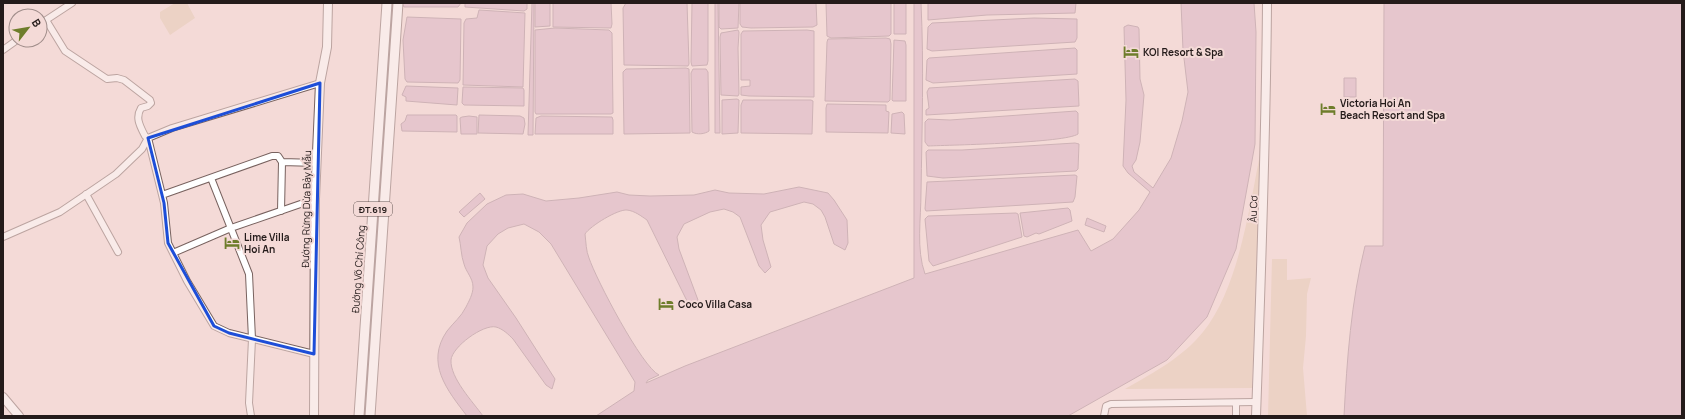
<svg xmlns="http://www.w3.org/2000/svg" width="1685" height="419" font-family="Manrope,sans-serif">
<rect width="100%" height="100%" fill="#f4dad7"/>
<path fill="#e2c7af" d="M175 3H187L195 18 170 35 160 18V12Z
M1261 149 1252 388 1125 389C1153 373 1183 357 1203 332 1239 288 1250 204 1261 149Z
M1272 259H1287V280L1311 278 1307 294 1306 336 1303 368 1307 416H1268Z"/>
<path fill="#d6aec1" stroke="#a1828f" d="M402 3H461L458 7H404Z
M465 3H527V9L524 11 465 7Z
M532 3H534L533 135H528Z
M535 3H550V26L535 27Z
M553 3H611L612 24 611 28 553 27Z
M626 3H687L689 64 688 66 624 65 623 8Z
M692 3H708V61L707 65 692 66 691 62Z
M715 3H718L720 133H715Z
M719 3H739L738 28 721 29 719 27Z
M740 3H816L817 25 813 27 751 28 742 27 740 24Z
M826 3H891V34L889 36 831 38 827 36Z
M894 3H906V34H894Z
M914 3H921C924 66 922 129 921 192 921 219 916 249 925 274L1078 230 1091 251 1113 239 1139 210 1150 192 1128 173 1123 166 1126 100 1124 27 1128 25 1138 27 1139 29 1140 79 1144 95 1140 142 1136 160 1132 166 1134 172 1153 188 1171 158 1182 121 1188 92 1183 50 1181 3H1254L1256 32 1255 144 1236 249 1207 317 1167 360 1068 416H596L634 391 635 382 551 244 539 232 524 224 508 228 498 234 487 246 483 265 488 278 516 318 555 379 552 389 546 385 513 339C508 334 503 329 496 327 483 324 452 347 451 360 450 378 473 402 483 416H467C447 390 425 363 447 331 454 322 461 317 466 307 469 301 473 294 473 287 473 278 466 272 464 264 461 256 461 245 459 237L467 223 487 204 506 195 523 194 546 201 579 198 617 192 629 195 650 196 694 195 715 190 729 193 764 194 799 187 828 193 834 200 847 220 848 243 845 250 834 244 825 217 821 210 813 204 804 202 770 212 761 225 763 240 771 267 765 273 759 266 740 217 733 212 724 209 710 212 684 224 677 237 679 249 698 300 696 305H689L647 220C641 216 635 211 627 210 618 209 590 226 585 234 586 242 586 251 589 258 596 279 642 367 659 375L648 380 646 383 685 366 914 278Z
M928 3H1076L1075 13 987 15 928 20Z
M1384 3H1682V416H1344C1347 359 1351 302 1365 246H1383Z
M479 10 525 13 523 87 463 85 464 23 466 19 477 18Z
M407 17 461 19 460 80 458 83 407 82 405 79 403 40Z
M1034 18 1077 19V38L1075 42 932 51 927 49 928 27 932 23Z
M555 28 609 30 612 33 613 113 611 114H536L535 112V30Z
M738 30 739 32 738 48 739 94 738 96 721 95 720 37 721 33Z
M807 30 814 31V97L749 96 741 95V87L750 86V80H741V34L743 31Z
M886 38 890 39 891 44 890 100 888 102 825 101 827 42 828 39Z
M894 40 905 41 906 45V101H893L892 100Z
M1075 48 1077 50V74L933 83 926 80 927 60 929 58Z
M686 68 689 69 690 133 624 134 623 72 626 69Z
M693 69H706L708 72 709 131C705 134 697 135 692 132L691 73Z
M1344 78H1356V97H1344Z
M1075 79 1078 81 1079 106 926 115V110L929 108 927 92 929 88Z
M406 86 458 88 457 105 406 101V97L402 95Z
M463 87 523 88 524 90V106L464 105 462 103Z
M737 99 739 100 738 133 722 134V100Z
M743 100H811L813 101 812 134 741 133V105Z
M827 104 886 105V111L889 112 888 133 826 132V108Z
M1076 111 1078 113V134C1065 143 951 145 928 146L925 142V122L928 119 950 120Z
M902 112 904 114 905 134 891 133 892 114Z
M407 115H456L457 116V132L402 131 401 124 405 121Z
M479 115 520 116 524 118 525 124 523 134 478 133Z
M469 116 477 117V134H461L460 118 462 117Z
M541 116 612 117 613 120V134H535L536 118Z
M1075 143 1079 144 1078 169 1076 171 943 178 927 176 926 152 928 150H962Z
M1075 175 1077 176 1075 197 1073 202 926 211 925 209 927 182Z
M480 193 485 199 464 217 459 212Z
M1068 208 1070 210 1072 221 1039 234 1036 233 1027 237 1024 236 1020 213Z
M1016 213 1018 214 1022 237 933 266 929 261 925 219 928 216Z
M1087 218 1106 226 1104 232 1085 225Z"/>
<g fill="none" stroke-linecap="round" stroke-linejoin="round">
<defs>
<path id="street" d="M46 20 65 51 107 79 117 78 124 80 150 100 151 103 148 106 141 108C135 118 140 126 145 136L148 138 164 203 168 243 187 281 214 326 229 333 314 354
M40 24 72 3
M3 50 17 40
M282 162 317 163
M211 178 249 274 252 339 249 403 251 416
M86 194 118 252
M162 195 272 156H278L282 162 281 211
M3 237 60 212 94 189 116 174 142 149 148 138 172 128 320 83
M173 253 231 228 315 199
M1104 416 1106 406 1111 404 1256 402
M1236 416V403"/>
<path id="secondary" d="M3 397 19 416
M314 416 315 199 320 83 327 47 328 3
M1256 416C1261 278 1266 141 1267 3"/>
<path id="primary" d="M359 416 387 3
M370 416 398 3"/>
</defs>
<use href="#street" stroke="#78625f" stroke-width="8"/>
<use href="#secondary" stroke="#78625f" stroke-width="10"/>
<use href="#primary" stroke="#78625f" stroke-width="11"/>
<use href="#street" stroke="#fff" stroke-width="6"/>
<use href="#secondary" stroke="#fff" stroke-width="8"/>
<use href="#primary" stroke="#fff" stroke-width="9"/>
</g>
<path d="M0 0H1685V419H0ZM320 83 314 354 229 333 214 326 168 243 164 203 148 138Z" fill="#f4dad7" fill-opacity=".55" fill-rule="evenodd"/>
<path fill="none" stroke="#1d4ed8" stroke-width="3" stroke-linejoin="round" d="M320 83 314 354 229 333 214 326 168 243 164 203 148 138Z"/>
<defs>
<symbol id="hotel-bare" viewBox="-9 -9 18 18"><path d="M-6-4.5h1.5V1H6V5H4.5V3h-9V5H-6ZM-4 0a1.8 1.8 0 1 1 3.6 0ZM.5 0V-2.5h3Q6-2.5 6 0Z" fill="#6e7d2b" stroke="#f4dad7" stroke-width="2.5" paint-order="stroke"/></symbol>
</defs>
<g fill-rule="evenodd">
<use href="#hotel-bare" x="1120" y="41" width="22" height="22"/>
<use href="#hotel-bare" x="1317" y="98" width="22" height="22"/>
<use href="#hotel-bare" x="221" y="232" width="22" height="22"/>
<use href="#hotel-bare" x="655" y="293" width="22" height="22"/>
</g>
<g text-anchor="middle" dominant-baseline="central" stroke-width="4" stroke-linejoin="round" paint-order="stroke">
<rect fill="#f4dad7" stroke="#625453" stroke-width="1" x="354" y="202" width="38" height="14" rx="3"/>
<g font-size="9" font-weight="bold" fill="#241b1a">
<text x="373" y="209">ĐT.619</text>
</g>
<g font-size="10" font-weight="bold" fill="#241b1a" stroke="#f4dad7" text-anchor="start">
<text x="1143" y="52">KOI Resort &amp; Spa</text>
<text x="1340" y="103">Victoria Hoi An<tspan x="1340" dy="12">Beach Resort and Spa</tspan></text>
<text x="244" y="237">Lime Villa<tspan x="244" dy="12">Hoi An</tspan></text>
<text x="678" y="304">Coco Villa Casa</text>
</g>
<g font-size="10" fill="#241b1a" stroke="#f4dad7">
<text transform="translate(306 209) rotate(-89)">Đường Rừng Dừa Bảy Mẫu</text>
<text transform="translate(1253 209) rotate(-88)">Âu Cơ</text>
<text transform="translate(358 269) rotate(-86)">Đường Võ Chí Công</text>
</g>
</g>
<rect width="1685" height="419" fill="none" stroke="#241b1a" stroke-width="8"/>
<g transform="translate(28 28) rotate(59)"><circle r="19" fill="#f4dad7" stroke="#a18e8b"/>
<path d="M0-3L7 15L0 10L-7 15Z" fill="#6e7d2b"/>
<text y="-6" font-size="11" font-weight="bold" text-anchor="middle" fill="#241b1a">B</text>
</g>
</svg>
